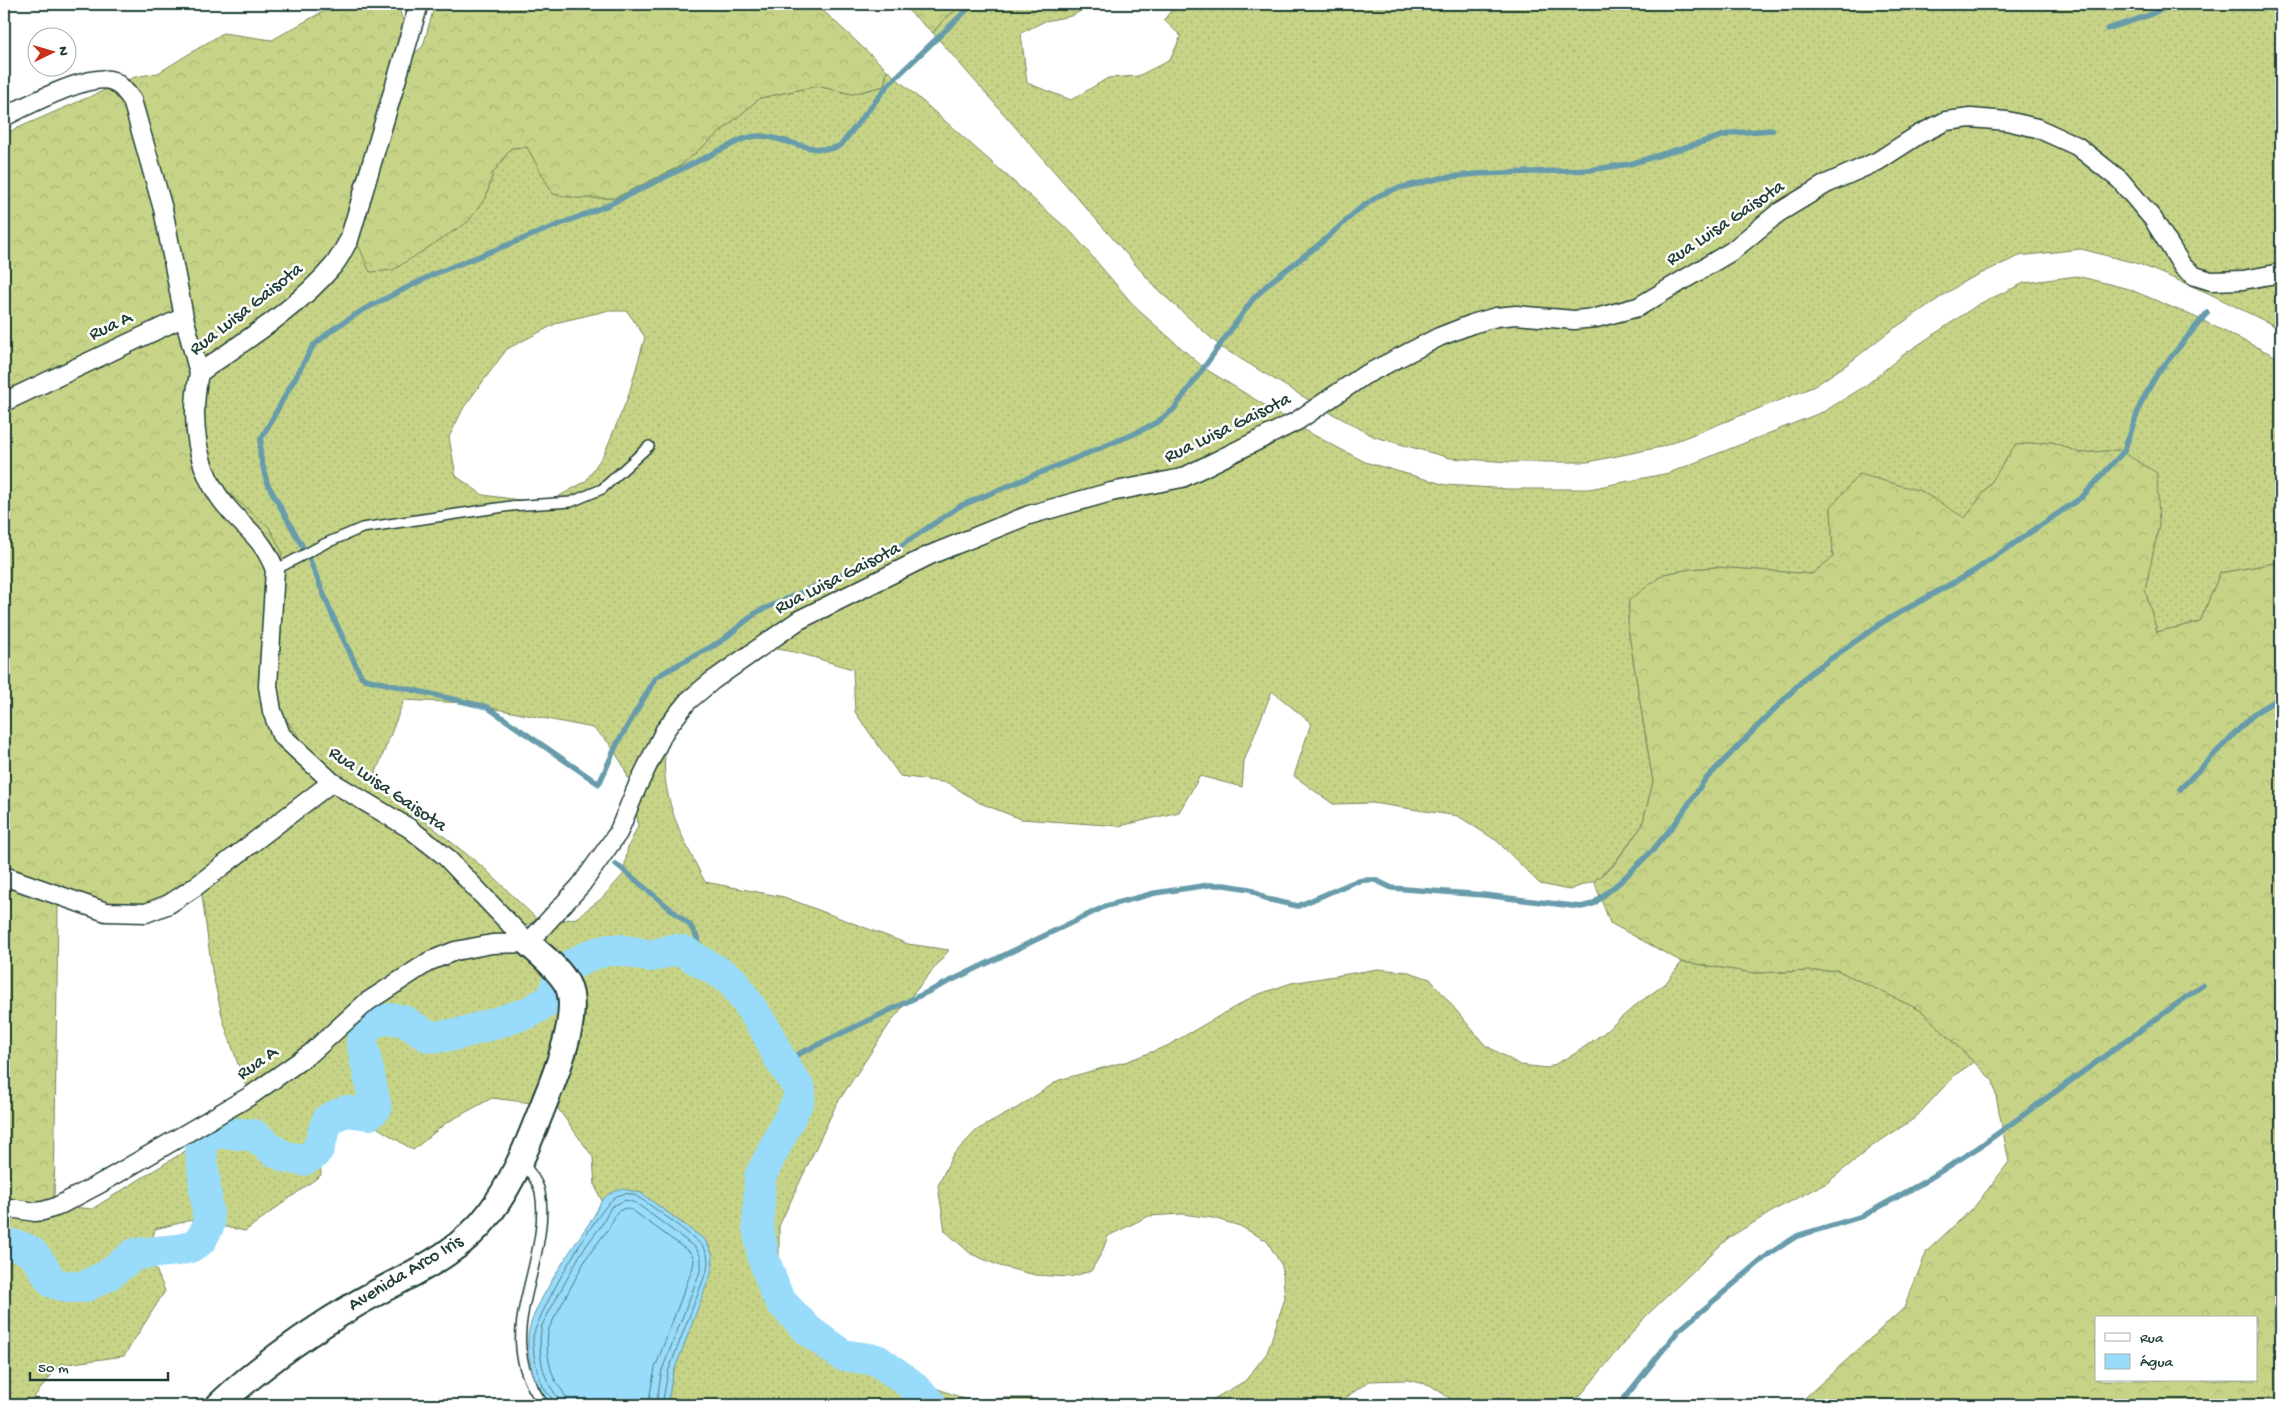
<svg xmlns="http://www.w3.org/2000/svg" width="2285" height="1409" font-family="'Gochi Hand',sans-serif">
<defs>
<pattern id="grass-dots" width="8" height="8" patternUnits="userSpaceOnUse" patternTransform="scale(1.25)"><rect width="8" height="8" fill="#c7d487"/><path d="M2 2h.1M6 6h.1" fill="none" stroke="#aab775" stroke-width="1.8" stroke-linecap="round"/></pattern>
<pattern id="forest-crowns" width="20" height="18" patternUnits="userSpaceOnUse" patternTransform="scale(1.25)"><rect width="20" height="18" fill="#c7d487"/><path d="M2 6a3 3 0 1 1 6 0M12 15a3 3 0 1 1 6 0" fill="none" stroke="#aab775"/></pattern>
</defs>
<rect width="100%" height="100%" fill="#fff"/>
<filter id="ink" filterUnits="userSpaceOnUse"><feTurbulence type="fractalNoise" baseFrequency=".02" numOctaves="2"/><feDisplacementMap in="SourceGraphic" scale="10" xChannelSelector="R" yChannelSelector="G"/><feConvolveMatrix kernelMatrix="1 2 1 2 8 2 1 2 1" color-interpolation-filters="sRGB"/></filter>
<g filter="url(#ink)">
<path fill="url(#grass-dots)" stroke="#73885e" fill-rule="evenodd" d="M964 4H1095L1071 16 1045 21 1021 33 1027 83 1071 100 1108 78 1138 76 1170 60 1181 36 1164 20 1176 4H2281V329L2206 292 2139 264 2081 249 2019 256 1965 281 1887 333 1849 363 1813 387 1661 447 1588 462H1510L1450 458 1375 437 1322 408 1221 347 1157 289 933 33 944 19Z
M887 70 1073 234 1137 309 1204 368 1308 432 1365 462 1446 485 1509 489H1589L1669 473 1825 411 1865 386 1903 355 1979 304 2024 283 2077 276 2129 289 2195 317 2281 359V562L2220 573 2200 622 2157 632 2145 590 2159 525 2119 450 2080 453 2052 442 2015 445 1992 481 1965 519 1921 491 1831 507 1833 557 1812 574 1716 567 1691 569 1664 574 1629 601 1628 628 1653 782 1642 826 1612 866 1594 881 1569 890 1540 884 1497 841 1458 816 1372 803 1333 804 1294 776 1311 723 1272 691 1244 761 1242 787 1200 776 1179 812 1120 826 1021 819 980 803 948 783 900 776 855 712 853 669C821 661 782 643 749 650 722 656 705 674 691 696 683 707 673 719 668 731 665 737 666 747 665 754 661 801 684 841 705 882L784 897 908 944 949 950 893 1019 836 1105 779 1226V1304L871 1364 973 1402 1005 1398H1032L1034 1405H667L673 1374 713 1264 710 1247 705 1240 641 1193C628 1188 612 1191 602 1201L595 1186 593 1157 556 1106 492 1098 446 1123 413 1150 351 1111 318 1131 321 1175 245 1231 192 1220 155 1229 149 1253 165 1291 124 1356 59 1365 28 1405H4V1200L92 1209 222 1128 251 1102 223 1020 212 971 201 888 330 778 278 709 234 498 209 470 195 388 327 275 359 243 393 270 430 245 486 197 493 173 511 148 527 147 553 194 577 198H615L680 166 760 98 817 86 852 94 884 86ZM606 311H627L645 337 628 397 605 452 586 481 556 498 520 500 483 495 456 476 449 437 464 407 507 349 559 322ZM404 700 466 703 593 728 609 743 623 765 634 793 638 826 628 847 623 875 601 899 576 918 507 930 539 921 484 868 373 780Z
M1682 962 1755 973 1837 970 1922 1011 1974 1062 1955 1075 1915 1118 1871 1147 1827 1183 1778 1208 1728 1238 1646 1316 1580 1396 1559 1405H1460L1430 1385 1407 1380 1369 1381 1336 1405H1203L1245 1381 1267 1353 1285 1298 1282 1266 1267 1241 1240 1226 1213 1218 1182 1214 1149 1216 1108 1236 1102 1252 1091 1271 1070 1277 1035 1275 1000 1266 971 1254 945 1231 938 1186 952 1156 977 1130 1017 1108 1059 1080 1128 1061 1167 1046 1254 996 1291 983 1378 969 1409 972 1430 979 1485 1045 1520 1065 1548 1068 1576 1053 1605 1032 1637 1004 1665 984Z"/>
<path fill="url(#forest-crowns)" stroke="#73885e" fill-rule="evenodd" d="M367 4H397L406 28 398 68 423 46 435 4H816L887 70 884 86 852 94 817 86 760 98 680 166 615 198H577L553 194 527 147 511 148 493 173 486 197 468 222 393 270 370 272 358 244 327 275 195 387 209 470 234 498 269 527 282 552 275 663 278 709 330 778 168 911 62 901 58 908 54 1205 4 1200V134L135 77 158 73 223 33 272 40 322 12Z
M901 4H964L944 19 933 33Z
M2052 442 2080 453 2119 450 2157 473 2159 525 2145 590 2157 632 2200 622 2220 573 2281 562V1405H1797L1904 1308 1927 1251 1975 1206 2009 1162 1993 1081 1922 1011 1837 970 1755 973 1682 962 1610 923 1594 881 1613 866 1642 826 1653 782 1628 628 1629 600 1664 574 1691 569 1716 567 1812 574 1833 557 1831 507 1859 474 1921 491 1965 518 1992 481 2015 445ZM2096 1318H2256V1380H2096Z"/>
<path fill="#98dbfa" stroke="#689cab" d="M623 1189 641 1193 705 1240 713 1255 712 1271 673 1374 667 1405H550C537 1386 526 1361 528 1337 529 1309 575 1244 592 1219 596 1213 598 1205 603 1199 609 1193 616 1191 623 1189Z"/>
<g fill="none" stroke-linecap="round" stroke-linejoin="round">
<path stroke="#4f7c83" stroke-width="1" d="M554 1405C553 1397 546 1393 543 1386 537 1374 532 1351 533 1338 534 1319 601 1202 617 1196 621 1194 627 1193 632 1194 641 1197 699 1240 704 1248 709 1255 708 1263 707 1270L668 1372 662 1405
M560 1405C559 1397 553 1392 549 1384 540 1368 538 1343 542 1325L581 1253 603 1223 611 1207 625 1200 636 1203 696 1248 701 1257V1269L662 1370 656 1405
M567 1405C567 1394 560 1389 555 1380 548 1365 545 1344 549 1328L587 1257 609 1228 617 1212 625 1208 632 1210 691 1253 694 1259 693 1267 655 1368 648 1405"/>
<path stroke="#689cab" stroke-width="5.5" d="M973 4 888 85 841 145C818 158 783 136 759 136 754 136 748 138 743 139L606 206 434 274 363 310 333 329 313 346 261 439 260 454 267 483 309 558 333 617 361 676 365 679 487 707 599 784 617 744 655 679 661 674 720 642 757 612 890 553 960 506 1134 434 1159 421 1174 409 1253 299 1269 283 1321 243 1359 209 1380 195 1395 189 1441 178 1476 174 1589 170 1630 164 1732 133 1773 130
M2107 29 2147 16 2172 4
M2180 789 2255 713 2281 697
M616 864 690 925 697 937 700 960
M782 1062 1106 906 1155 893 1209 885H1224L1250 889 1266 899 1298 906 1354 882 1364 880H1375L1392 888 1484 895 1581 907 1593 904 1620 882 1652 851 1677 821 1704 781 1809 674 1883 622 1974 571 2082 497 2124 451 2141 403 2157 374 2207 313
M1619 1405 1678 1331 1769 1254 1797 1236 1863 1216 1924 1182 1979 1147 2203 985"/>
<path stroke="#98dbfa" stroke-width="32" d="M4 1244C36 1247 36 1257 52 1282L68 1287H84L108 1275 135 1254 178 1250 190 1247 201 1240 209 1224 201 1150 204 1139 213 1132 254 1135 274 1151 286 1157 303 1160 313 1155 318 1149 328 1119 346 1111 369 1114 376 1108 362 1042 365 1028 378 1020 395 1019 404 1021 428 1036 435 1037 459 1034 528 1013 553 998 558 979 571 965 593 954 608 950H621L651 956 673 950 683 951 732 980 766 1030 778 1056 800 1090 799 1099 760 1177 758 1226 763 1257 776 1293 782 1303 809 1331 842 1355 877 1360 908 1382 932 1405"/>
<defs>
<path id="lane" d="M275 570 324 544 362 528 511 506 571 502 602 489 649 446
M523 1162C529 1172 538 1181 540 1192 543 1206 542 1220 540 1234 531 1298 499 1346 544 1405"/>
<path id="street" d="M419 4 349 240C344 248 340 258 333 266 299 307 243 342 199 373 190 420 195 470 227 507 247 531 263 538 275 570L268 686 272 711 281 735 332 782 409 828 445 856 528 943
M4 117C26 106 90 72 113 81 121 85 127 93 132 100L163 209 184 317 199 373
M4 402 184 317
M4 876 106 912 146 913 169 904 195 887 332 782
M528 943 581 885 618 833 637 787 665 730 688 701 712 681 799 620 930 555 1029 515 1111 492 1182 478 1297 421 1363 376 1439 337 1472 324 1496 317 1516 315 1574 320 1596 318 1638 307 1732 251 1778 213 1826 184 1878 161 1918 135 1946 121 1971 118 2007 121 2037 128 2077 146 2120 180 2153 219 2183 267 2195 276 2211 281 2243 280 2281 273
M4 1207 35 1212 43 1211 56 1207 103 1182 250 1096 311 1053 367 1002 430 961 455 951 492 944 528 943"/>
<path id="secondary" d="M219 1405C258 1368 309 1332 356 1304 401 1278 457 1257 489 1214 518 1176 533 1130 551 1086 561 1060 580 1009 567 984 558 968 541 955 528 943"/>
</defs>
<use href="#lane" stroke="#1f3d34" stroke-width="12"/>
<use href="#street" stroke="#1f3d34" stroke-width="21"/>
<use href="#secondary" stroke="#1f3d34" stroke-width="29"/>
<use href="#lane" stroke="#fff" stroke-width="9"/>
<use href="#street" stroke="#fff" stroke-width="18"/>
<use href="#secondary" stroke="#fff" stroke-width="25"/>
</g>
</g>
<g text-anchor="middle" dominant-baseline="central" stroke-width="5" stroke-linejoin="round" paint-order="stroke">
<g font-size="19" fill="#1f3d34" stroke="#fff">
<text transform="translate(1726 224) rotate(-34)">Rua Luisa Gaisota</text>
<text transform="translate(247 310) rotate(-38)">Rua Luisa Gaisota</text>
<text transform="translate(111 327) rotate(-25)">Rua A</text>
<text transform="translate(1228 429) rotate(-26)">Rua Luisa Gaisota</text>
<text transform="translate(838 579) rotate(-27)">Rua Luisa Gaisota</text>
<text transform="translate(387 790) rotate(34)">Rua Luisa Gaisota</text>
<text transform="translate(258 1064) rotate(-35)">Rua A</text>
<text transform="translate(406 1274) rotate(-31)">Avenida Arco Iris</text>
</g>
</g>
<rect width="2285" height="1409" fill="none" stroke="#fff" stroke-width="20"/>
<rect x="10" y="10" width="2265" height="1389" fill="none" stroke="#1f3d34" stroke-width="2" filter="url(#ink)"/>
<rect x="2095" y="1316" width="162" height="65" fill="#ffffff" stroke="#a5b1ae"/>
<rect x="2105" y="1333" width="25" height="8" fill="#ffffff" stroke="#a5b1ae"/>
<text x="2140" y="1342" font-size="15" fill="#1f3d34">Rua</text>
<rect x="2105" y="1354" width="25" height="15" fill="#98dbfa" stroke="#a5b1ae"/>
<text x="2140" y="1366" font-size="15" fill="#1f3d34">Água</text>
<g transform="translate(52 52) rotate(85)"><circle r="24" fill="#ffffff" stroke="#a5b1ae"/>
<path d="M0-4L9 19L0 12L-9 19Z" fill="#c8321e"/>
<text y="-8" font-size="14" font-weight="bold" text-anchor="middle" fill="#1f3d34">N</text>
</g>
<path d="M30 1372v8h138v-8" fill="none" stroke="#1f3d34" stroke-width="2.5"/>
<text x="38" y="1372" font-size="15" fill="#1f3d34" stroke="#ffffff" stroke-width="4" paint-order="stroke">50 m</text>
</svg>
